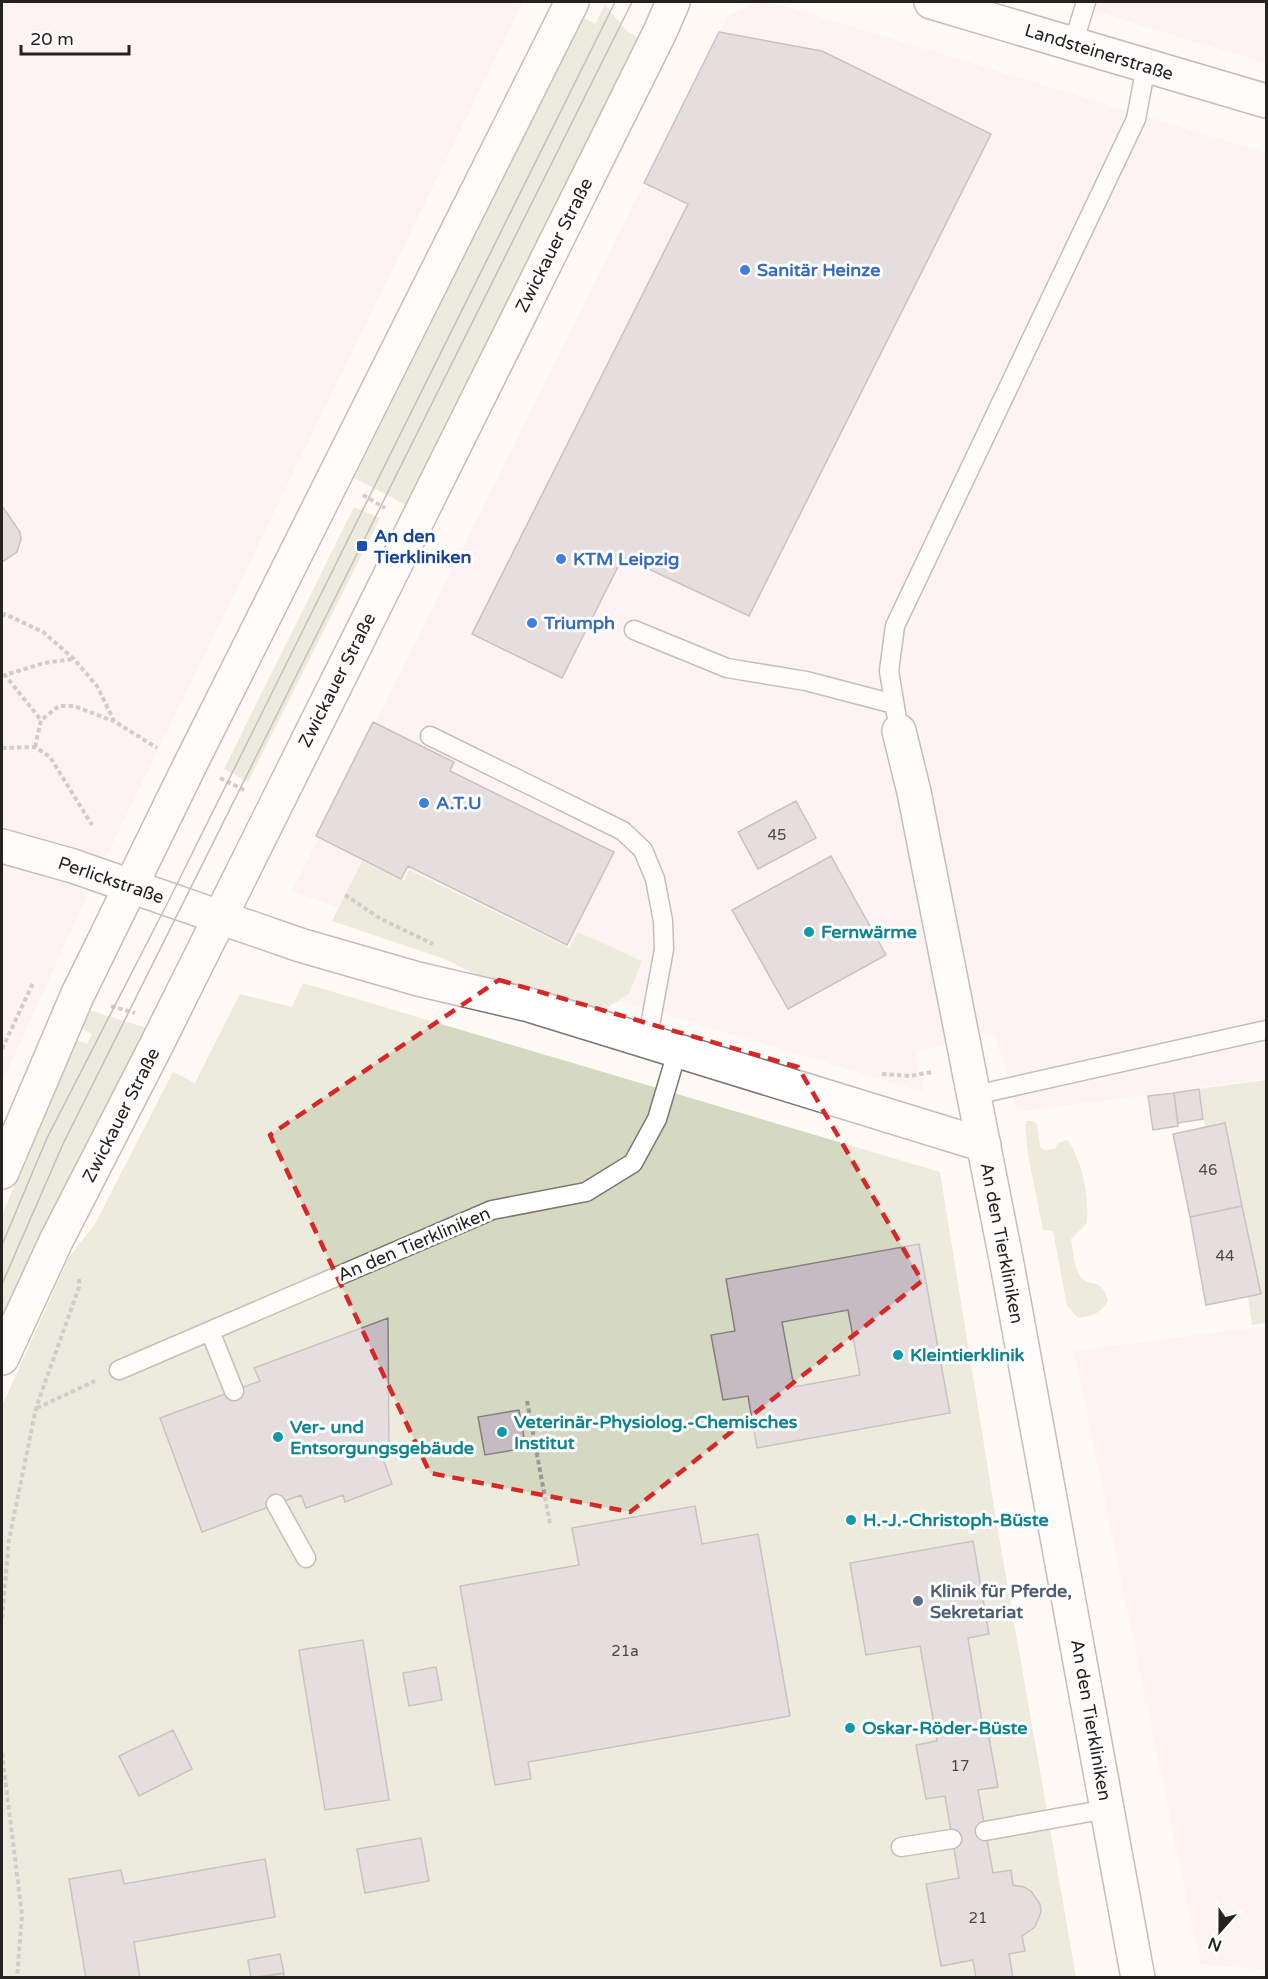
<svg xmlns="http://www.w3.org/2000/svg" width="1268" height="1979" font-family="'Varela Round',sans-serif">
<rect width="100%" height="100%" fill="#fffaf6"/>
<path fill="#fdecef" d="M2 2H523L84 902 2 1083Z
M759 2H772L1266 153V1079L1017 1112 995 1034 916 1051 924 1092 453 951 292 891 727 16Z
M1068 2H1266V63L1139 25Z
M1266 1326V1970L1200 1964 1074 1351Z"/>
<path fill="#d6d9c2" d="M605 5 627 31 640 38 408 506 354 478 583 17 595 24Z
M354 507 380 518 248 782 224 769Z
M362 861 404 881 409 870 569 948 578 932 642 961 629 994 598 1013 513 989 474 974 445 959 332 921Z
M303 983 940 1172 997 1525 1076 1977 2 1978V1406L69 1257 95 1224 173 1072 195 1083 240 994 292 1007Z
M89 1010 147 1028 2 1321V1215L76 1040 87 1044 92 1034 81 1028Z
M1266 1080V1323L1252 1325 1248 1297 1261 1294 1225 1123 1205 1127 1199 1089Z
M1027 1121H1033L1037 1124 1040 1146 1044 1150 1055 1149 1058 1143 1068 1140C1083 1164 1089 1195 1087 1223L1071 1239C1073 1250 1074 1269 1081 1277 1093 1290 1100 1275 1108 1301 1100 1314 1092 1316 1078 1318L1067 1306 1053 1231 1043 1230 1028 1155 1025 1125Z"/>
<path fill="#c5bbc1" stroke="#877e82" stroke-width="1.5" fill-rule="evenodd" d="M719 32 822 51 991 134 749 616 623 557 562 678 472 634 688 204 644 183Z
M2 506 20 532 21 539 17 552 2 562Z
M373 722 454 762 450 771 614 852 567 945 408 866 401 879 316 836Z
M796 801 816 838 758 869 738 832Z
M831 856 886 955 788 1009 732 910Z
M1199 1089 1203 1119 1178 1123 1174 1093Z
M1174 1093 1178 1126 1153 1130 1148 1096Z
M1225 1123 1242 1206 1190 1217 1173 1134Z
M1242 1206 1261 1294 1206 1305 1190 1217Z
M919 1244 950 1413 757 1448 748 1396 723 1400 711 1335 735 1331 726 1279ZM848 1310 860 1375 794 1387 782 1322Z
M388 1318 389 1457 383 1459 392 1484 345 1502 343 1495 306 1508 301 1495 202 1532 160 1418 260 1381 254 1368Z
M519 1410 526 1448 485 1455 478 1417Z
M695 1506 702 1544 758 1534 790 1716 528 1762 531 1779 495 1785 460 1586 579 1565 572 1528Z
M973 1541 989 1634 968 1638 984 1733 988 1732 998 1787 978 1790 993 1873 1011 1870 1013 1885 1024 1887 1031 1891 1040 1904 1041 1912 1035 1927 1022 1936 1025 1951 1009 1954 1013 1978H976L973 1960 941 1966 926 1884 959 1878 945 1796 926 1799 916 1745 937 1741 920 1646 866 1655 850 1563Z
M363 1640 389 1800 325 1810 299 1650Z
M436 1667 442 1700 409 1706 403 1673Z
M173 1730 192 1769 139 1796 119 1756Z
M421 1838 429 1881 365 1893 357 1849Z
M265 1859 275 1917 134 1942 140 1978H86L69 1879 121 1870 124 1884Z
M280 1954 284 1973 251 1978 248 1960Z
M284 1973V1978H256Z"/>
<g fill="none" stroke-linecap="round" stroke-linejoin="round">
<defs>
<path id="service" d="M1073 44 1086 2
M634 630 727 668 806 681 894 704
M899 731 889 671 895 626 1136 119 1146 66
M430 736 623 831 643 850 655 879 663 921 664 949 647 1042
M975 1095 1266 1030
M210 1331 234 1391
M119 1370 492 1210 586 1192 633 1163 657 1119 677 1052
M276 1504 306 1558
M985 1831 1107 1809
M901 1847 952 1839"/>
<path id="minor" d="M931 2 1266 101
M899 731 914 792 1007 1264 1138 1978
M2 846 73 866 300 945 418 979 529 1005 984 1145"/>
<path id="secondary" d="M2 1172 77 996 190 765 572 2
M2 1358 56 1241 156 1046 603 147 660 32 673 2"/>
</defs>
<use href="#service" stroke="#7d7770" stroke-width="21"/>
<use href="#minor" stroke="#7d7770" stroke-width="36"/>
<use href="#secondary" stroke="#7d7770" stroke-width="36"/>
<path stroke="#9b9793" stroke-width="4" stroke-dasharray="4.5 3" stroke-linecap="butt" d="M363 495 385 508
M2 616 5 614 43 632 74 659 97 686 114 721 157 748
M4 674 41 720
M2 676 44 663 73 659
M35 747 41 720 59 706H74L113 721
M2 748 35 747 50 757 92 825
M220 778 246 791
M345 895 381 919 433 944
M111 1006 135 1013
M2 1049 33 983
M882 1074 910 1076 932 1072
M527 1401 550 1524
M37 1408 95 1381
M2 1618 9 1540 36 1408 79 1287V1278
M2 1753 22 1915 17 1978"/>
<use href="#service" stroke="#fff" stroke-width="18"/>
<use href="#minor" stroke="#fff" stroke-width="33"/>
<use href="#secondary" stroke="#fff" stroke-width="33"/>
<path stroke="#787571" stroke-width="1.5" d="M2 1245 47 1138 169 900 615 2
M2 1284 63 1144 632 2"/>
</g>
<path d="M0 0H1268V1979H0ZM499 980 798 1067 922 1281 630 1512 430 1473 270 1135Z" fill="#fffaf6" fill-opacity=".55" fill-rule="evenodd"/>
<path fill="none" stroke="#d62828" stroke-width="4.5" stroke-dasharray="12 8" stroke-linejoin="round" d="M499 980 798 1067 922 1281 630 1512 430 1473 270 1135Z"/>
<g fill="#3f7fe0" stroke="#fff" stroke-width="2">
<circle cx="745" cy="270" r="6"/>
<circle cx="561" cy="559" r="6"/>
<circle cx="532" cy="623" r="6"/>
<circle cx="424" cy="803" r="6"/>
</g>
<rect fill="#1a4fb4" stroke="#fff" stroke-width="2" x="356" y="540" width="12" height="12" rx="3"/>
<g fill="#0f9aa8" stroke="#fff" stroke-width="2">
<circle cx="809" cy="932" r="6"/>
<circle cx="898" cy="1355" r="6"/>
<circle cx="502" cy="1432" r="6"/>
<circle cx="278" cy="1437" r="6"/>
<circle cx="851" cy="1520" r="6"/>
<circle cx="850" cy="1728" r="6"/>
</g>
<circle fill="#5c6f8a" stroke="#fff" stroke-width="2" cx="918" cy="1601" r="6"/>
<g text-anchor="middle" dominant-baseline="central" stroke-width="6" stroke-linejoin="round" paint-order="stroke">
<g font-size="15" fill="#4d4848">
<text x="777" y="835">45</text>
<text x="1208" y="1170">46</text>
<text x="1225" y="1256">44</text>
<text x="625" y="1651">21a</text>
<text x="960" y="1766">17</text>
<text x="978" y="1918">21</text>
</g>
<g font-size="18" fill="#25221f" stroke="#fff">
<text transform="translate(1099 52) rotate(17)">Landsteinerstraße</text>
<text transform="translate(554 245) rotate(-63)">Zwickauer Straße</text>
<text transform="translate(337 680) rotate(-63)">Zwickauer Straße</text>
<text transform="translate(111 880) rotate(19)">Perlickstraße</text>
<text transform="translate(121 1115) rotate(-63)">Zwickauer Straße</text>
<text transform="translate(1002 1243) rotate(79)">An den Tierkliniken</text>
<text transform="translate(414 1244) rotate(-23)">An den Tierkliniken</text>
<text transform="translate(1091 1720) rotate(80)">An den Tierkliniken</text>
</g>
<g font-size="18" font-weight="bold" fill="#366cbe" stroke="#fff" text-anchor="start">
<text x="757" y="270">Sanitär Heinze</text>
<text x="573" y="559">KTM Leipzig</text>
<text x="544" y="623">Triumph</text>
<text x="436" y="803">A.T.U</text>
</g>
<g font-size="18" font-weight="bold" fill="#164399" stroke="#fff" text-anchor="start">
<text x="374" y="536">An den<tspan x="374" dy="21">Tierkliniken</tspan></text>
</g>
<g font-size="18" font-weight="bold" fill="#0d838f" stroke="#fff" text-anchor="start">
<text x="821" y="932">Fernwärme</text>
<text x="910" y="1355">Kleintierklinik</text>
<text x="514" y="1422">Veterinär-Physiolog.-Chemisches<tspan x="514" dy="21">Institut</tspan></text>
<text x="290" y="1427">Ver- und<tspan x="290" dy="21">Entsorgungsgebäude</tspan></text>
<text x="863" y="1520">H.-J.-Christoph-Büste</text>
<text x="862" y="1728">Oskar-Röder-Büste</text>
</g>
<g font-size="18" font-weight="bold" fill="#4e5e75" stroke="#fff" text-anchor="start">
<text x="930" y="1591">Klinik für Pferde,<tspan x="930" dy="21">Sekretariat</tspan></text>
</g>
</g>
<rect width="1268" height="1979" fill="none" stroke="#25221f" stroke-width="6"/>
<g transform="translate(1220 1931) rotate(201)" stroke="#ffffff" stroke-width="4.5" paint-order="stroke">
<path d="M0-4.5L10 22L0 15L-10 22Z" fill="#25221f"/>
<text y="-9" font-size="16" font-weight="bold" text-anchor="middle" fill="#25221f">N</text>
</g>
<path d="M21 45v9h108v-9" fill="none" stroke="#25221f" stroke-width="3"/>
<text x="30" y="45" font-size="18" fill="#25221f" stroke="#ffffff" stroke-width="4.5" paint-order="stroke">20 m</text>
</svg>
